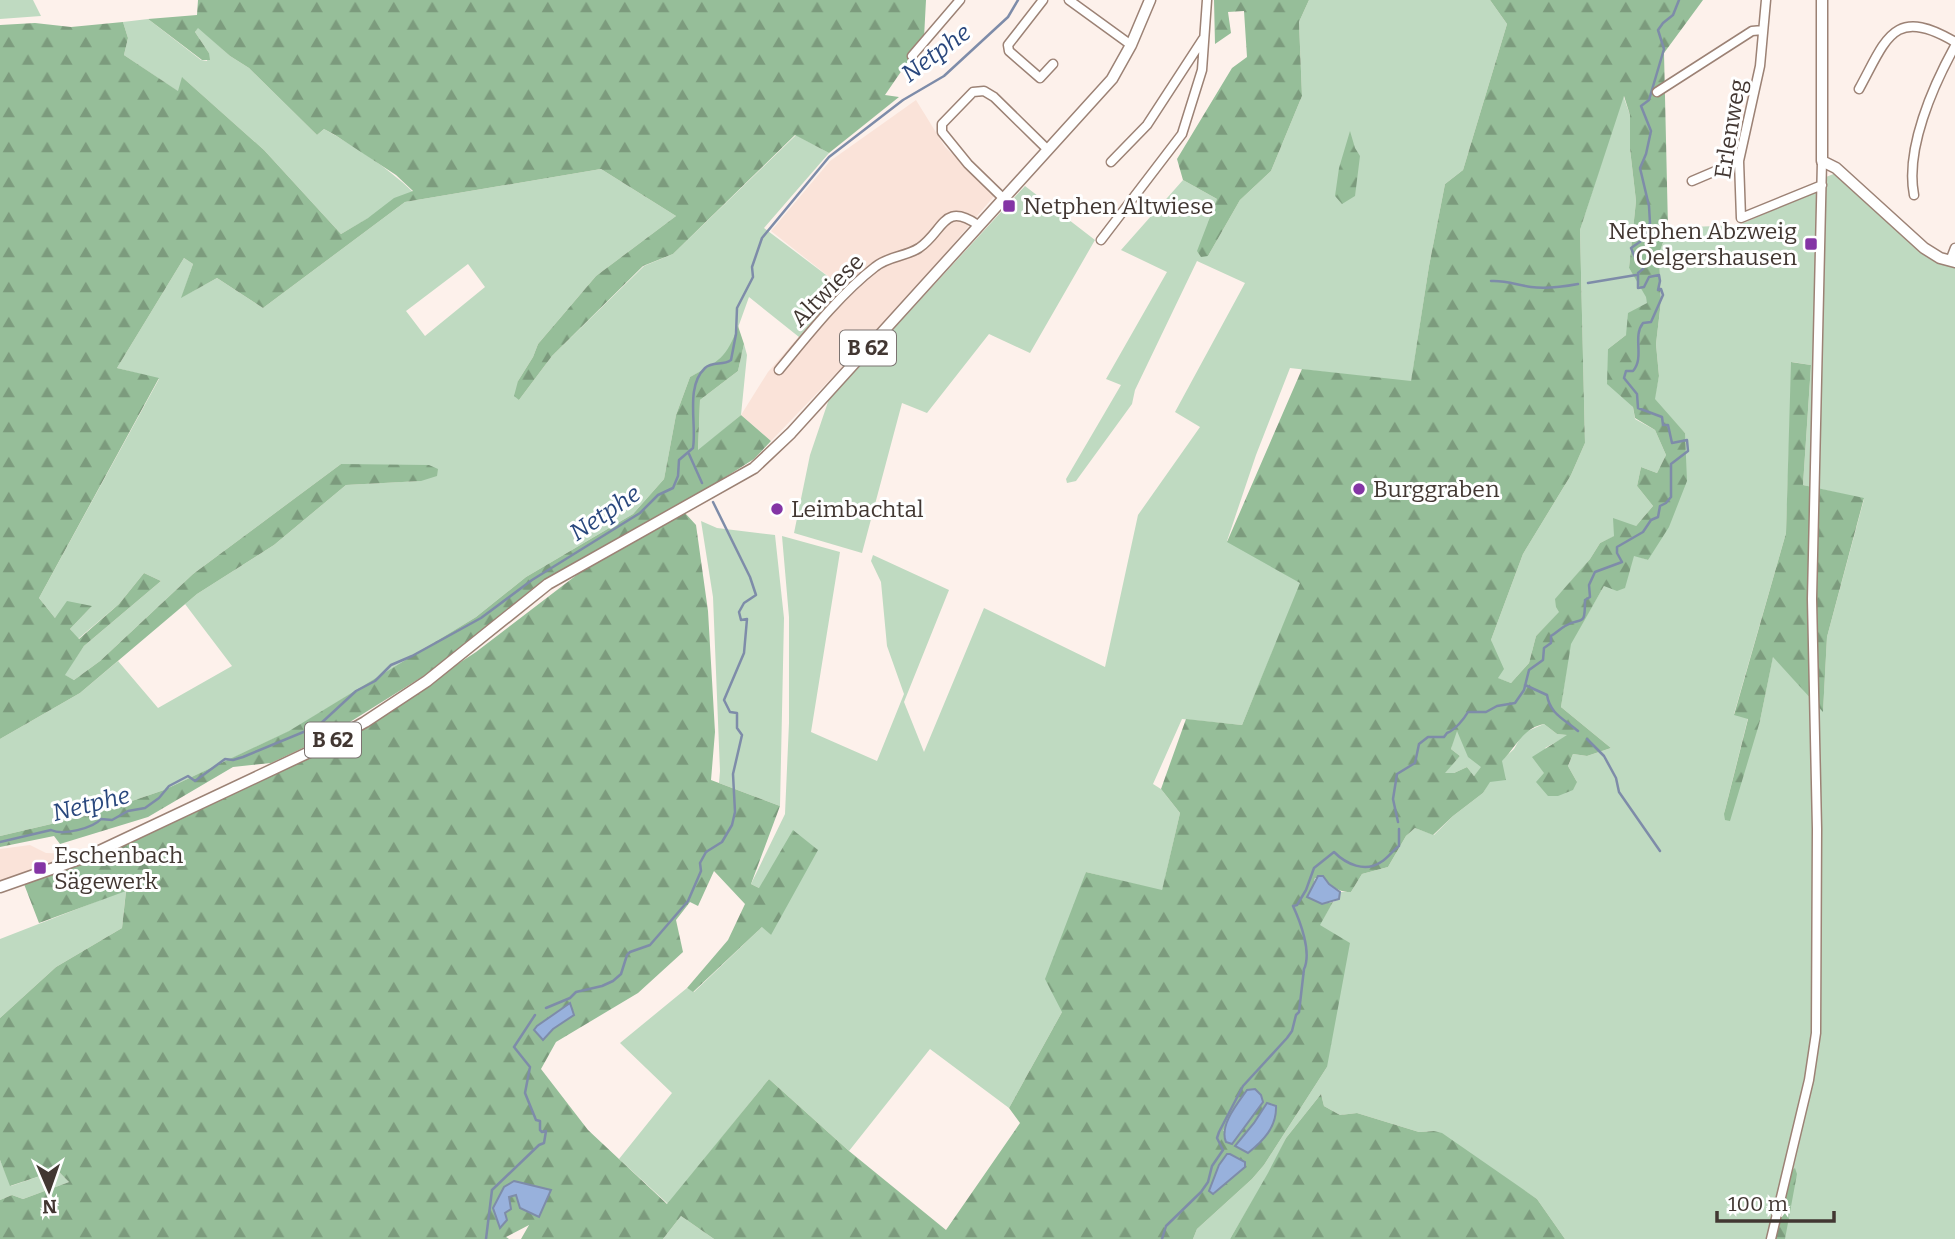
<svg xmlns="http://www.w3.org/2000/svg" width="1955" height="1239" font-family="Bitter,serif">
<defs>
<pattern id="forest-firs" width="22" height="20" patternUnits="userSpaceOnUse" patternTransform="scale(1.75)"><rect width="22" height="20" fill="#96be99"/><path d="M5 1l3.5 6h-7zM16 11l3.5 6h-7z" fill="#7c9b7d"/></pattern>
</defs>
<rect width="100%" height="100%" fill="#fdf1eb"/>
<path fill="#fae3d9" d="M916 100 945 147 995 195 897 310 771 441 741 415 768 372 842 287 771 231 830 161Z
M30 845 46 853 77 854 0 883V849Z"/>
<path fill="#bfdac1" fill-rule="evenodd" d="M0 0H33L41 16 0 19Z
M1309 0H1490L1507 24 1463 170 1445 184 1429 266 1411 382 1290 368 1256 455 1227 541 1301 583 1242 725 1182 719 1153 784 1161 789 1180 813 1162 891 1086 872 1062 1012 1009 1108 930 1049 849 1151 769 1079 668 1204 619 1159 672 1093 620 1043 687 988 694 992 763 926 771 935 759 888 751 884 785 814 789 723V617L782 536 840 552 811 732 877 761 904 694 887 646 881 582 871 561 873 555 949 590 904 702 924 752 984 608 1105 667 1138 515 1200 427 1175 412 1245 283 1197 261 1135 390 1132 404 1076 481 1067 483 1066 479 1121 385 1106 379 1167 272 1121 250 1183 180 1217 199 1208 256 1240 200 1271 171 1302 96 1299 22Z
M148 19 201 60 207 61 209 53 195 32 198 27 230 56 249 68 317 135 324 129C356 147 387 167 413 192L341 234 264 150 183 78 179 92 124 55 128 38 123 22Z
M1623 95 1630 115V149L1636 201 1629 268 1647 297V303L1626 335 1608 349 1633 407 1635 419 1655 430 1666 455 1657 473 1641 467 1637 486 1653 506 1636 526 1600 543 1590 559 1556 599 1560 612 1536 636 1529 663 1511 683 1497 678 1491 640 1523 554 1571 475 1585 443 1580 230Z
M796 135 829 153 764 228 842 287 799 337 749 297 731 347 717 363 690 377 676 415 664 479 633 514 526 577 476 617 290 731 164 790 94 814 0 836V739L80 693 118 661 158 708 232 666 185 604 197 594 274 545 346 485 420 481 341 464 193 574 100 661 74 680 64 675 84 646 161 581 144 573 119 604 78 639 70 629 91 607 55 618 39 598 159 379 117 368 184 258 193 264 182 297 217 278 263 308 405 202 601 169 676 216 596 276 538 344 533 357 518 381 519 400 552 356 644 266 673 254ZM468 264 485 287 425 336 406 311Z
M1836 173 1940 261 1955 260V1239H1565L1537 1199 1434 1131 1419 1132 1357 1113 1340 1115 1324 1106 1321 1094 1286 1138 1269 1173 1230 1239H1193L1197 1229 1252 1179 1264 1165 1327 1067 1319 925 1333 902 1339 899 1340 892H1351L1362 874 1388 867 1406 836 1415 828 1434 835 1453 816 1483 793 1501 761 1514 749 1523 733 1544 724 1557 734 1569 735 1545 748 1577 782 1568 766 1573 754 1587 756 1611 748 1561 707 1570 644 1604 586 1634 555 1648 560 1685 433 1654 400 1659 376 1656 344 1661 301 1659 254 1668 228 1739 225 1825 187 1826 177ZM1792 362 1811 365 1803 485 1864 499 1827 637 1823 711 1773 656 1760 721 1724 814 1748 718 1734 714 1786 533Z
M1025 186 1095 240 1030 353 989 334 927 413 902 403 862 553 794 533 810 455 829 399Z
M744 344 747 355 741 415 698 451 700 400 738 371Z
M701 521 717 528 775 535 784 618 780 806 719 783 720 771 713 597Z
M1456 729 1482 767 1474 776 1467 767 1454 773H1444L1460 756 1451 749Z
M126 890 122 928 56 967 0 1018V939Z
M0 1160 11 1186 43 1175 60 1173 69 1182 23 1199 12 1195 0 1200Z
M681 1216 714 1239H663Z"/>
<path fill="url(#forest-firs)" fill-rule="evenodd" d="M198 0H926L924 38 885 95 899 97 829 153 795 135 673 254 643 266 552 356 519 400 514 396 518 381 533 357 538 344 596 276 676 216 601 169 405 202 263 308 217 278 181 298 193 264 184 258 117 368 159 378 39 598 55 618 67 601 92 606 70 629 79 639 119 604 144 573 161 581 84 646 65 675 74 680 100 661 193 574 341 464 429 465 438 469 437 476 421 481 346 485 274 545 197 594 80 693 0 739V25L35 23 71 27 123 22 128 38 124 55 178 91 182 77 264 150 341 234 368 218 394 198 413 191 396 175 335 135 324 129 317 135 249 68 230 56 198 28 195 32 209 53 210 60H202L148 19 197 15Z
M1214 0H1309L1299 22 1302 96 1271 171 1240 200 1208 256 1201 257 1197 251 1217 199 1183 180 1177 159 1232 68 1247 57 1244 11 1228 12 1231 33 1215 44Z
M1490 0H1703L1664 53 1668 228 1659 254 1661 301 1656 344 1659 376 1655 399 1685 433 1687 481 1669 527 1648 560 1634 556 1625 588 1617 591 1604 586 1571 644 1561 707 1611 748 1587 756 1573 754 1568 766 1577 782 1573 790 1558 796H1548L1536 782 1544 773 1532 757 1567 735 1557 734 1544 724C1523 728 1516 747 1502 761L1506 780 1490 782 1483 793 1453 816 1433 835 1415 828 1406 836 1388 867 1362 874 1351 892C1332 892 1332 881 1315 878L1313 886 1321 904 1333 902 1320 925 1350 943 1327 1067 1264 1165 1252 1179 1197 1229 1193 1239H714L681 1216 663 1239H521L529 1225 506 1237 509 1239H0V1200L12 1195 23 1199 69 1182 60 1173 43 1175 10 1186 0 1160V1018L56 967 122 928 126 891 39 923 24 884 108 851 342 740 476 652 591 564 685 513 696 525 708 611 715 732 711 780 780 806 751 884 759 888 793 830 818 850 771 935 762 927 693 992 687 988 728 940 745 904 714 871 698 906 690 902 676 920 683 952 638 993 556 1042 541 1069 588 1130 667 1204 769 1079 849 1151 946 1230 1020 1123 1009 1108 1062 1012 1045 979 1086 872 1162 890 1180 813 1161 789 1186 719 1242 725 1300 583 1227 542 1302 369 1411 381 1429 266 1445 184 1463 170 1507 24ZM1624 96 1630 115V149L1636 201 1629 268 1646 297 1647 303 1628 313 1626 335 1608 349 1607 384 1633 407 1635 418 1655 430 1666 455 1657 473 1641 467 1637 486 1653 506 1636 526 1613 518 1614 536 1600 543 1590 559 1555 599 1556 607 1559 612 1536 636 1529 663 1511 683 1498 678 1504 669 1491 640 1523 554 1571 475 1585 443 1580 230ZM1457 731 1468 757 1481 767 1474 776 1467 767 1454 773H1445L1460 756 1451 749ZM1247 1090 1263 1102 1254 1113 1223 1131ZM1230 1154 1245 1162 1214 1194 1209 1190Z
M1350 131 1355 148 1360 156 1355 196 1342 204 1335 196 1339 168Z
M738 326 744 344 738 371 700 400 698 450 741 415 771 441 754 459 705 490 532 589 433 670 326 737 271 763 233 767 148 817 60 844 54 836 0 847V836L94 814 164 790 289 731 476 617 526 577 633 514 664 479 676 415 690 377C718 362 727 358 738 326Z
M1791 362 1811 365 1803 485 1864 498 1827 637 1823 712 1773 657 1760 721 1730 821 1725 820 1724 814 1748 719 1734 715 1786 533Z
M1321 1094 1324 1106 1340 1115 1357 1113 1419 1132 1434 1131 1442 1133 1537 1199 1565 1239H1230L1268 1173 1286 1138Z
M1795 1168 1797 1174 1785 1239H1776L1791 1171Z"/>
<path fill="#98b1dc" stroke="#7e8ca9" stroke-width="2" d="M1318 876H1323L1329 884 1340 892 1339 899 1322 904 1307 897Z
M570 1003 574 1015 553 1029 543 1040 534 1030 537 1026Z
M1255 1089 1261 1095 1263 1102 1232 1144 1226 1142C1219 1126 1237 1104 1247 1090Z
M1267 1103 1276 1106C1277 1127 1263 1141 1248 1153L1235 1146 1254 1123Z
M1227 1154H1230L1245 1162V1167L1213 1194 1209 1191 1219 1165Z
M514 1181 551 1190 539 1217 520 1208 516 1195 509 1197 511 1209 505 1213 507 1220 500 1228 493 1208 504 1187Z"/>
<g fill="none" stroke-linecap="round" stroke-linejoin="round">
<path stroke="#7e8ca9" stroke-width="2.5" d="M1491 281C1505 280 1517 285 1531 287 1547 289 1562 287 1578 284
M1588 283 1636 275
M689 454 702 483
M1525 685 1547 695C1550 714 1564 719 1578 731
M1587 739 1604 756 1616 778 1619 792 1660 851
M1398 822 1393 799 1397 774 1415 763 1419 744 1428 737H1444L1447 733C1455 730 1464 719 1468 712H1486L1497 706 1515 703 1524 690 1529 670 1543 660 1544 648 1551 643V636C1556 633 1560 629 1565 626 1582 616 1585 629 1585 600L1590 597 1589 585 1595 572 1622 562 1617 553V547L1643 532 1651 520 1658 517 1660 506 1666 503 1671 497V464L1688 451 1687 440 1672 443 1668 425H1663L1662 417 1638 408 1637 394 1624 378 1626 371H1633C1645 357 1632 337 1643 323L1651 322 1663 295 1661 289 1658 290 1660 281 1659 275 1649 277 1644 287 1638 288V273L1643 269 1645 262 1636 260 1631 248 1644 239 1646 228 1650 223 1649 206 1640 168 1646 154 1651 131 1641 106 1649 100 1664 49 1658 30 1663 23 1673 15 1679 0
M0 842 51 830C63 836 93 828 101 819L112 820 128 811 145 808 159 798 169 786 188 776 195 781 225 759 233 760 243 757 318 726 356 691 375 681 391 665 412 656 481 618 532 580 640 513 658 495 673 488 678 476 679 460 693 448C697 424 685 387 705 368 713 361 723 366 731 360L736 334 737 308 753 277 752 267 762 238 829 157 903 100 944 76 1008 17 1018 0
M546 1008 570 998 576 992 602 986 613 981 621 974 627 955 630 952 650 945 688 901 701 871 700 863 706 852 722 842 732 825 735 812 733 774 742 735 737 728V713L730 712 724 700 744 653 747 619 741 620 739 612 744 603 756 595 750 577 713 502
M486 1239 492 1190 539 1145 544 1143 546 1131 542 1132 540 1130V1121L536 1120 525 1093 530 1067 514 1047 535 1015
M1162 1239 1166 1226 1201 1192 1208 1182 1212 1166 1223 1150 1217 1138 1219 1132 1243 1086 1287 1038 1292 1031 1296 1015 1299 1012 1304 969C1312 952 1300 921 1293 906L1297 905 1306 890 1314 868 1334 852C1346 864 1365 873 1381 862 1388 858 1392 851 1399 846V829"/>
<defs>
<path id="minor" d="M1043 0 1008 45 1009 51 1040 78 1053 64
M1069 0 1131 45
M1766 0 1760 66 1739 161 1741 218 1822 185
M912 56 960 0
M1859 89C1886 40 1893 5 1955 42
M1657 92 1752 31 1763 30
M1111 162 1147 125 1203 39
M1692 181 1739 161
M1914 195C1905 149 1933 86 1955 46
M1004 199 968 164 942 132V124L973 92 984 91 994 97 1047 149
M1101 240 1182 134 1202 70 1207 0
M1950 261 1955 248
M779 370C807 336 840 294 875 267 888 256 905 257 919 248 944 231 943 201 978 225
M1771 1239 1809 1080 1816 1033 1817 829 1812 599 1822 161"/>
<path id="major" d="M1822 0V161L1836 168 1924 248 1940 258 1955 262
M0 887 91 855 320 747 365 722 427 681 548 584 754 468 791 433 1112 79 1131 45 1150 0"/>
</defs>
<use href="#minor" stroke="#9c8275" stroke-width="11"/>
<use href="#major" stroke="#9c8275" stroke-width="13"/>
<use href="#minor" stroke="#fff" stroke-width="8"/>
<use href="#major" stroke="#fff" stroke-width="10"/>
</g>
<g fill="#8435a5" stroke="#fff" stroke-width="2.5">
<rect x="1002" y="199" width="14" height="14" rx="3.5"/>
<rect x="1804" y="237" width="14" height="14" rx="3.5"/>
<circle cx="1359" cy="489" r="7"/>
<circle cx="777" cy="509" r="7"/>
<rect x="33" y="861" width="14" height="14" rx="3.5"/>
</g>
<g text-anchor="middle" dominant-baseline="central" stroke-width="6" stroke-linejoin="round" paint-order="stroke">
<g fill="#fff" stroke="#7b7370" stroke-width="2">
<rect x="840" y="330.5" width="56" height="35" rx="5"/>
<rect x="305" y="722.5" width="56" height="35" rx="5"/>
</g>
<g font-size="21" font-weight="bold" fill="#423732">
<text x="868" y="348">B 62</text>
<text x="333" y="740">B 62</text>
</g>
<g font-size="23" fill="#423732" stroke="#fff">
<text transform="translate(1730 129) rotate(-81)">Erlenweg</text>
<text transform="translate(827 290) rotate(-45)">Altwiese</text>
</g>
<g font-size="23" fill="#423732" stroke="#fff" text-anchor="start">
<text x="1023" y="206">Netphen Altwiese</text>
<text x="1797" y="231" text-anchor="end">Netphen Abzweig<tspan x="1797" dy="26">Oelgershausen</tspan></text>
<text x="1373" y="489">Burggraben</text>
<text x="791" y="509">Leimbachtal</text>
<text x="54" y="855">Eschenbach<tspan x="54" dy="26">Sägewerk</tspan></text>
</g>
<g font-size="24" font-style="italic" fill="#29477d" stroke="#fff">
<text transform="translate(936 53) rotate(-37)">Netphe</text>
<text transform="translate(605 513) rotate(-34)">Netphe</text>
<text transform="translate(91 804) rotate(-14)">Netphe</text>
</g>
</g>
<g transform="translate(49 1190) rotate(178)" stroke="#ffffff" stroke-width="5" paint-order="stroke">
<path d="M0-5L12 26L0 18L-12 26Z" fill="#423732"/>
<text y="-10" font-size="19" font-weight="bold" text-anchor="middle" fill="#423732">N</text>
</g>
<path d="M1717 1211v10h117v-10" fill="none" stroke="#423732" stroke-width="3.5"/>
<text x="1728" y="1211" font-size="21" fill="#423732" stroke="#ffffff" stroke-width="5" paint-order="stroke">100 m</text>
</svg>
